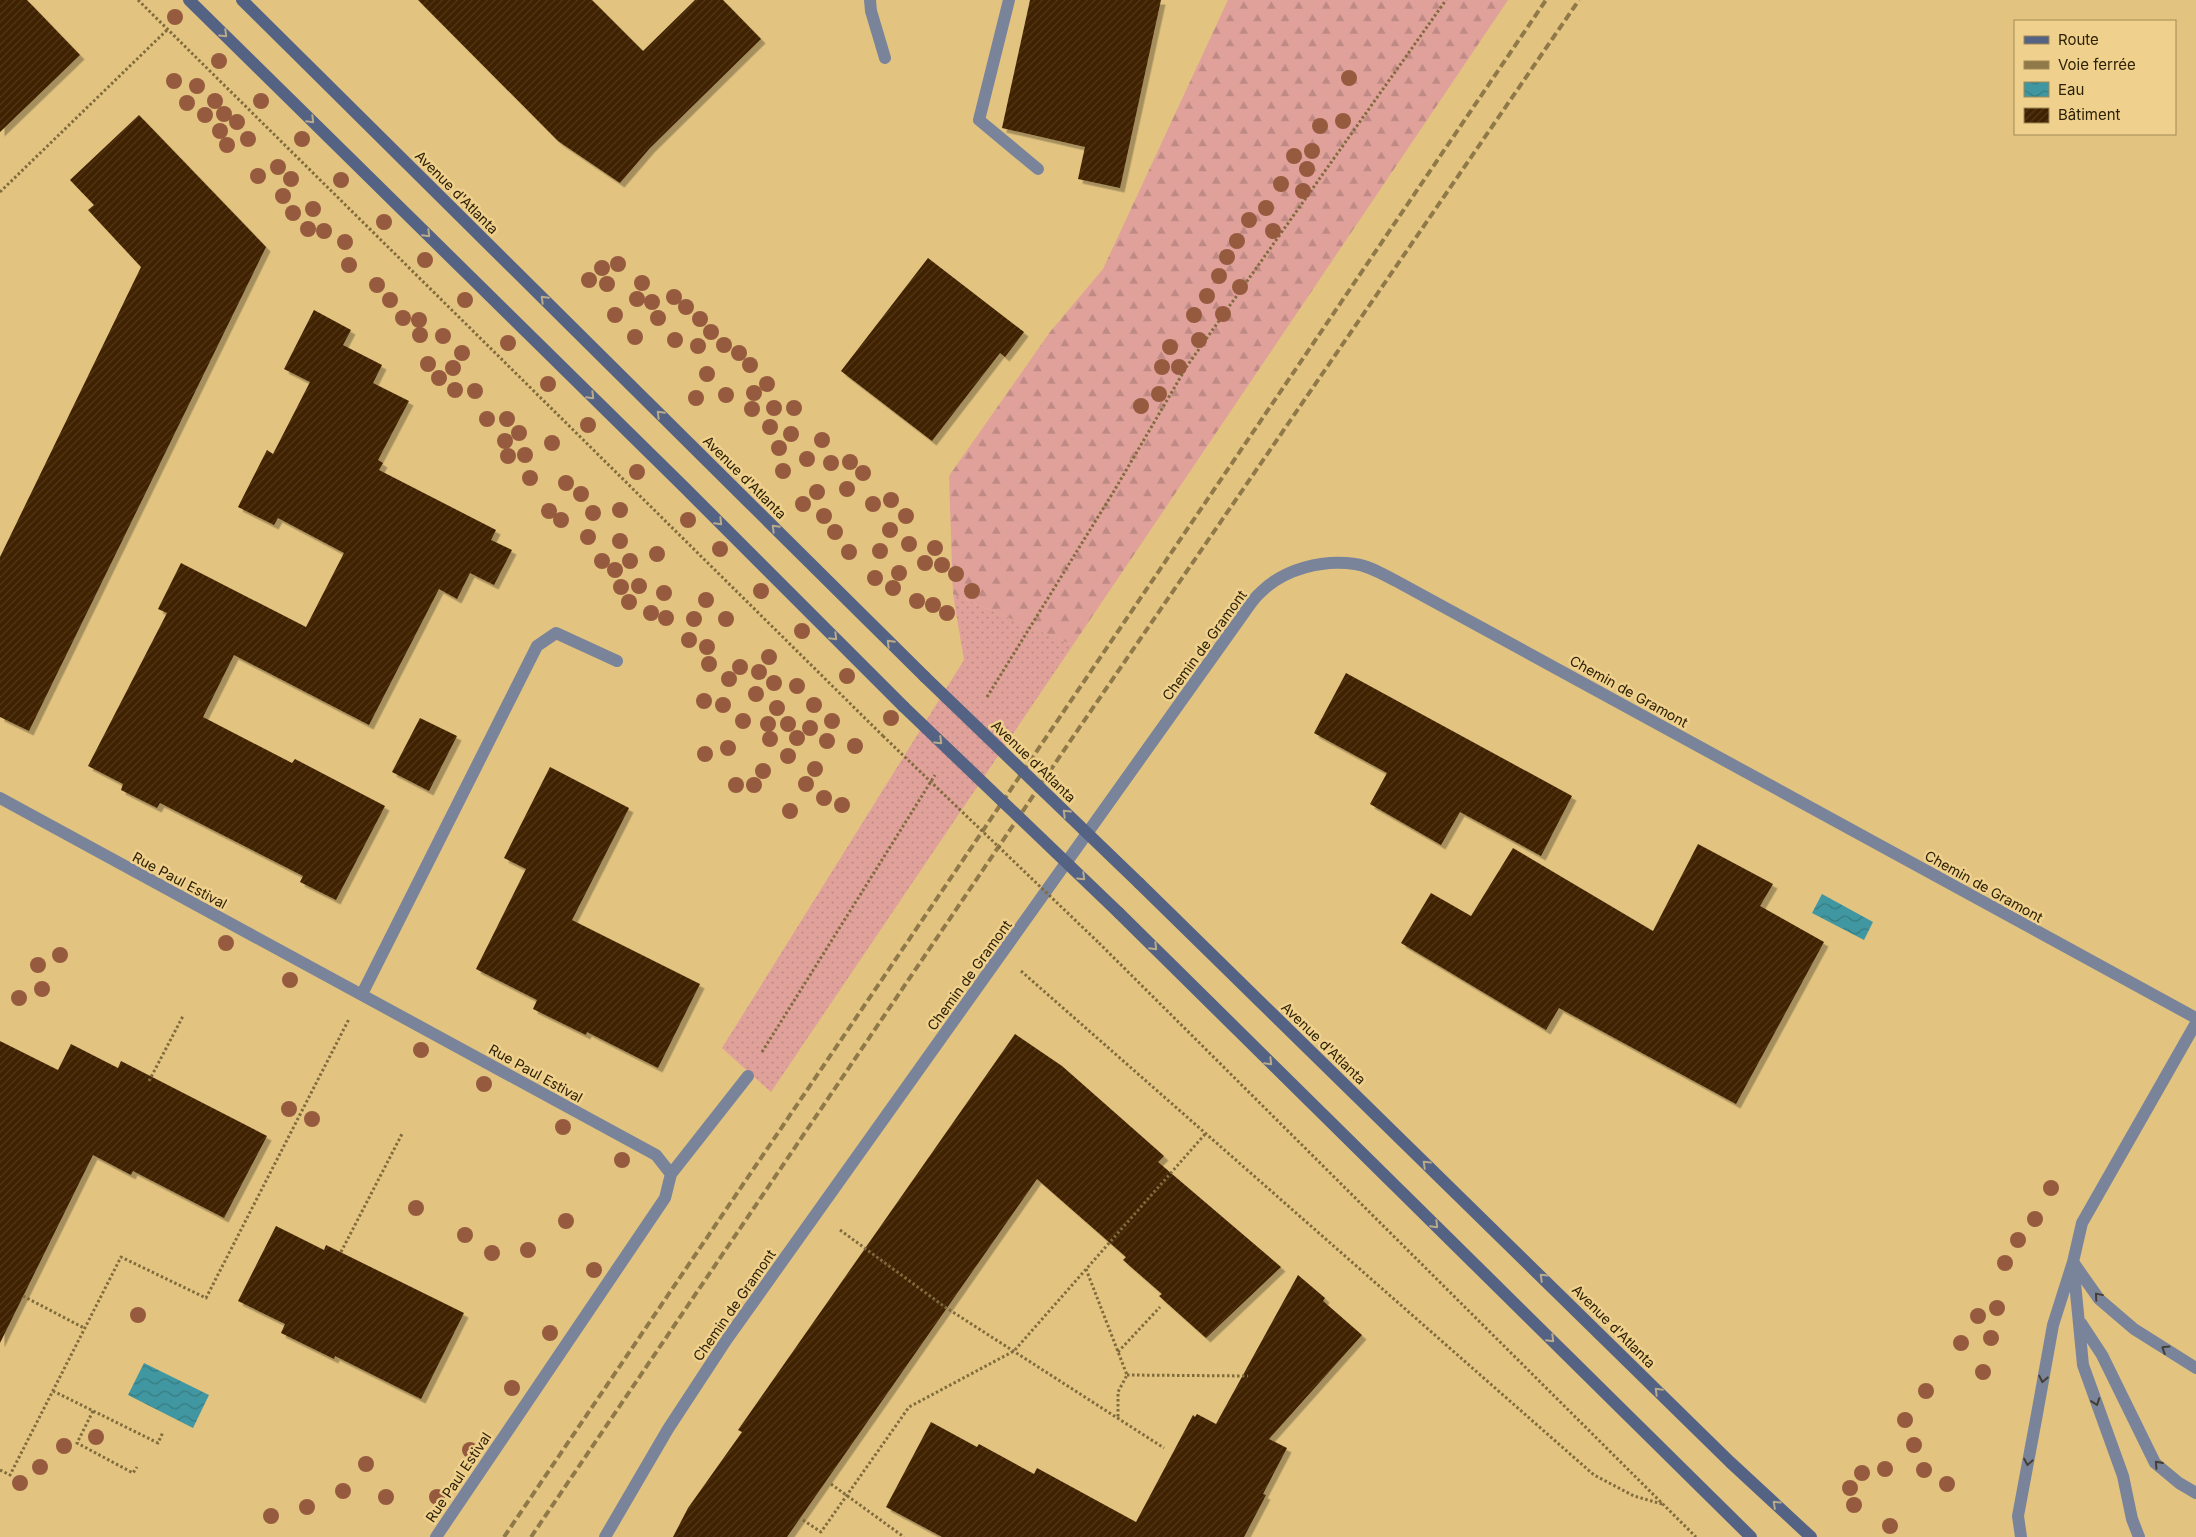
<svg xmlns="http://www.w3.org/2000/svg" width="2196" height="1537" font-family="Inter,sans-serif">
<defs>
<pattern id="grass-dots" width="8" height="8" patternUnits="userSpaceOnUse" patternTransform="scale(1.25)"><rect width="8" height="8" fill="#e0a19b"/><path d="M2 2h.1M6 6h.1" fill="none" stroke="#c08a84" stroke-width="1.8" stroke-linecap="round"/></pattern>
<pattern id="forest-firs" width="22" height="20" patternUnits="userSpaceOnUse" patternTransform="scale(1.25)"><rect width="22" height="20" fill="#e0a19b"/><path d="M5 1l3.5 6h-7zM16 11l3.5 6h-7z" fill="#c08a84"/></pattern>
<pattern id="water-waves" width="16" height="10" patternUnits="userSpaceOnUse" patternTransform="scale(1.25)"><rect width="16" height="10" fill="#4197a1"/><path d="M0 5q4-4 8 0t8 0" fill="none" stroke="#377b81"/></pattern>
<pattern id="building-hatch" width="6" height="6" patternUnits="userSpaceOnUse" patternTransform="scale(1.25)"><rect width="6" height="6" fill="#3f2100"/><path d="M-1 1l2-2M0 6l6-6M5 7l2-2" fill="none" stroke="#52381b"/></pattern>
<filter id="shadow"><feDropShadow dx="4.5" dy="4.5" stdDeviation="0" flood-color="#0004"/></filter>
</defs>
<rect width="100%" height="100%" fill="#e2c380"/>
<path fill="url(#grass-dots)" d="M953 594 1073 645 771 1092 722 1048 964 660Z"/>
<path fill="url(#forest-firs)" d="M1228 0H1508L1073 645 953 594 949 476 1050 332 1103 269Z"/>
<path fill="url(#water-waves)" d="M1822 894 1873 922 1864 940 1812 913Z
M144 1363 209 1395 193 1428 128 1395Z"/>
<path fill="url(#building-hatch)" filter="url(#shadow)" d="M0 0H27L80 55 0 132Z
M418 0H592L643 51 695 0H723L761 39 650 148 620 183 558 141Z
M1030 0H1161L1120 188 1078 179 1085 147 1002 128Z
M139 115 266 247 29 731 0 717V557L141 267 88 210 94 205 70 180Z
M928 258 1024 332 1005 357 1000 353 932 441 841 371Z
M314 310 351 330 343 345 382 365 373 383 409 401 378 460 383 463 379 470 496 530 491 540 512 550 494 585 470 573 457 599 439 589 369 725 234 655 203 717 292 763 295 759 385 806 336 900 300 882 303 876 160 803 157 808 121 790 123 784 88 766 167 613 158 609 181 563 306 627 344 553 278 518 274 525 238 507 267 450 273 454 310 382 284 369Z
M1346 673 1572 796 1541 856 1460 812 1441 845 1370 804 1387 773 1314 733Z
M420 718 457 736 429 791 392 772Z
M550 767 629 808 572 920 700 984 658 1068 587 1032 586 1035 533 1009 537 1000 476 969 526 869 504 858Z
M1698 844 1773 884 1760 906 1824 942 1736 1104 1559 1008 1546 1030 1401 943 1431 893 1471 916 1513 848 1653 931Z
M1015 1034 1062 1066 1164 1156 1158 1162 1281 1267 1206 1338 1159 1296 1162 1294 1123 1260 1126 1257 1037 1179 787 1537H673L688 1508 742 1432 738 1430Z
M0 1041 58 1070 71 1044 118 1068 121 1061 267 1136 224 1218 133 1171 131 1175 93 1155 0 1343Z
M276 1226 324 1250 326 1245 464 1313 421 1399 335 1356 334 1359 281 1333 285 1324 238 1301Z
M1298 1275 1325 1298 1323 1301 1362 1335 1269 1439 1287 1448 1263 1494 1266 1495 1244 1537H942L886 1507 931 1422 977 1447 979 1444 1034 1474 1037 1468 1136 1522 1193 1415 1195 1417 1197 1414 1216 1424Z"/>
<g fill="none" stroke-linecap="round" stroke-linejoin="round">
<path stroke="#806b3d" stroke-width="3" stroke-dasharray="2.5 2.5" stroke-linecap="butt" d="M138 0 883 736
M0 192 168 29
M987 697 1114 491 1187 366 1446 0
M1099 943 1696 1537
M1021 971 1594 1475 1634 1496 1662 1504
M762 1052 935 775
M149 1081 183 1016
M840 1230 945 1307 1164 1448
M341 1252 403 1132
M1086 1269 1127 1375 1118 1392V1417
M23 1296 84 1328
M1118 1352 1160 1307
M1127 1375 1248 1376
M53 1391 158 1443 163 1432
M93 1411 77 1443 133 1473 137 1467
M0 1470 10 1475 121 1257 206 1298 349 1019
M831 1484 904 1537
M803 1520 821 1532 909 1407 1014 1351 1206 1133"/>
<path stroke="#79849b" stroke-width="12" d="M1009 0 979 120 1038 169
M362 994 537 646 556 633 617 661
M2081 1323 2102 1355 2155 1463 2179 1483 2196 1493
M2021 1537 2018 1516 2037 1414 2053 1325 2073 1262 2099 1299 2134 1329 2196 1368
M2139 1537 2132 1519 2123 1476 2083 1365 2073 1262 2082 1223 2196 1023"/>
<path stroke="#79849b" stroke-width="12" d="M870 0 871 11 885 58
M0 798 656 1155 671 1174 665 1198 436 1537
M671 1174 748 1076
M605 1537 668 1429 727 1339 1244 613C1249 606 1254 598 1261 592 1284 569 1323 559 1355 564 1370 566 1384 575 1398 582L2196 1018"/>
<path stroke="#546384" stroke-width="12" d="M189 0 684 487 904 707
M242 0 925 677
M1139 883 1730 1462 1811 1537
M1119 913 1751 1537"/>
<path stroke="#907948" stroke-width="4" stroke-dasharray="8 4" stroke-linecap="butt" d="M504 1537 1546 0
M531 1537 1075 734 1579 0"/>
<path stroke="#806b3d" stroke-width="3" stroke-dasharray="2.5 2.5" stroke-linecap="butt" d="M883 736 1099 943"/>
<path stroke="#546384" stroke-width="12" d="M925 677 1139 883
M904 707 1119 913"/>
</g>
<g fill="#965a3f">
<circle cx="175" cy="17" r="8"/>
<circle cx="219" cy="61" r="8"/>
<circle cx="1349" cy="78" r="8"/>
<circle cx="174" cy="81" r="8"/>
<circle cx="197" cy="86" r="8"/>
<circle cx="215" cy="101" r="8"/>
<circle cx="261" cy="101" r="8"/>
<circle cx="187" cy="103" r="8"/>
<circle cx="224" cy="114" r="8"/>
<circle cx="205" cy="115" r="8"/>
<circle cx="1343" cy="121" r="8"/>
<circle cx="237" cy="122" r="8"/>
<circle cx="1320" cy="126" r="8"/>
<circle cx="220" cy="131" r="8"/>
<circle cx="248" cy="139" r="8"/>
<circle cx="302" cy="139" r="8"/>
<circle cx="227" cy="145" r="8"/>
<circle cx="1312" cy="151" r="8"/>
<circle cx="1294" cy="156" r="8"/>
<circle cx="278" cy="167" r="8"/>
<circle cx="1307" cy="169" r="8"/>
<circle cx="258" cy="176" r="8"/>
<circle cx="291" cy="179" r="8"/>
<circle cx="341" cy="180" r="8"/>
<circle cx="1281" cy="184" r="8"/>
<circle cx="1303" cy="191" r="8"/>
<circle cx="283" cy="196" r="8"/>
<circle cx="1266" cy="208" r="8"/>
<circle cx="313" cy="209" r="8"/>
<circle cx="293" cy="213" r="8"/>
<circle cx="1249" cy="220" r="8"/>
<circle cx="384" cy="222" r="8"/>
<circle cx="308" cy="229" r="8"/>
<circle cx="324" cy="231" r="8"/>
<circle cx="1273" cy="231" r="8"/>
<circle cx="1237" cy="241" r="8"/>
<circle cx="345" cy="242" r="8"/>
<circle cx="1227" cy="257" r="8"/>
<circle cx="425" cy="260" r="8"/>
<circle cx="618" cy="264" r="8"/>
<circle cx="349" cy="265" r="8"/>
<circle cx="602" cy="268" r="8"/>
<circle cx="1219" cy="276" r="8"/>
<circle cx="589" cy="280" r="8"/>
<circle cx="642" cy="283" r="8"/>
<circle cx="607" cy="284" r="8"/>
<circle cx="377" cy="285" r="8"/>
<circle cx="1240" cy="287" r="8"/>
<circle cx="1207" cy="296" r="8"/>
<circle cx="674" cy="297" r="8"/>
<circle cx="637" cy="299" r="8"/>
<circle cx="390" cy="300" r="8"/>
<circle cx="465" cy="300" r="8"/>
<circle cx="652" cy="302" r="8"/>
<circle cx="686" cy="307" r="8"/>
<circle cx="1223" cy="314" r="8"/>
<circle cx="615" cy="315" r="8"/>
<circle cx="1194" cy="315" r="8"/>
<circle cx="403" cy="318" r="8"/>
<circle cx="658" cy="318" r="8"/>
<circle cx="700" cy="319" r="8"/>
<circle cx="419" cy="320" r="8"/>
<circle cx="711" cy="332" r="8"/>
<circle cx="420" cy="335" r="8"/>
<circle cx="443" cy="336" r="8"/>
<circle cx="635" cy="337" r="8"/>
<circle cx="675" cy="340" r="8"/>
<circle cx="1199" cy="340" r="8"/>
<circle cx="508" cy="343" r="8"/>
<circle cx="724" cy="345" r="8"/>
<circle cx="698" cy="346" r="8"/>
<circle cx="1170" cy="347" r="8"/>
<circle cx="462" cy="353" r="8"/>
<circle cx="739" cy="353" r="8"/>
<circle cx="428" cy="364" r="8"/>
<circle cx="750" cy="365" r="8"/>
<circle cx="1162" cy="367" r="8"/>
<circle cx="1179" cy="367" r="8"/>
<circle cx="453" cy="368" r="8"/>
<circle cx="707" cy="374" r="8"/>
<circle cx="439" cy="378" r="8"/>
<circle cx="548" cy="384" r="8"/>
<circle cx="767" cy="384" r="8"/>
<circle cx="455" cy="390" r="8"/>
<circle cx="475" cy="391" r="8"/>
<circle cx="754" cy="393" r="8"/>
<circle cx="1159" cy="394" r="8"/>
<circle cx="726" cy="395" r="8"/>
<circle cx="696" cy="398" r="8"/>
<circle cx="1141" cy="406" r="8"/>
<circle cx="774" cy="408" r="8"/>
<circle cx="794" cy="408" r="8"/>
<circle cx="752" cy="409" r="8"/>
<circle cx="487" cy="419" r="8"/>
<circle cx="507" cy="419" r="8"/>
<circle cx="588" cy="425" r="8"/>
<circle cx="770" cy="427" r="8"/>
<circle cx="519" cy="433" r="8"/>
<circle cx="791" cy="434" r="8"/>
<circle cx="822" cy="440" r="8"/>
<circle cx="505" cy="441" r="8"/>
<circle cx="552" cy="443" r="8"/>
<circle cx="779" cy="448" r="8"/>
<circle cx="525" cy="455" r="8"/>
<circle cx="508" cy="456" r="8"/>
<circle cx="807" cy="459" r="8"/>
<circle cx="850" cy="462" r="8"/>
<circle cx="831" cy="463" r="8"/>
<circle cx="783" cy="471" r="8"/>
<circle cx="637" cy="472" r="8"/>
<circle cx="863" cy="473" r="8"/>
<circle cx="530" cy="478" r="8"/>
<circle cx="566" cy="483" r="8"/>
<circle cx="847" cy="489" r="8"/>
<circle cx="817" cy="492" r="8"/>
<circle cx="581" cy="494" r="8"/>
<circle cx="891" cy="500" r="8"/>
<circle cx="803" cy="504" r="8"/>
<circle cx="873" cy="504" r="8"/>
<circle cx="620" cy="510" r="8"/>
<circle cx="549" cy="511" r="8"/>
<circle cx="593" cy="513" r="8"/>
<circle cx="824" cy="516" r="8"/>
<circle cx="906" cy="516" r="8"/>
<circle cx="561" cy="520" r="8"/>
<circle cx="688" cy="520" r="8"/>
<circle cx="890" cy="530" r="8"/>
<circle cx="835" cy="532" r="8"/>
<circle cx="588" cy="537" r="8"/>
<circle cx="620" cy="541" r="8"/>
<circle cx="909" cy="544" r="8"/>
<circle cx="935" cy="548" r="8"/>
<circle cx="720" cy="549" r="8"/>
<circle cx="880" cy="551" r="8"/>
<circle cx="849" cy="552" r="8"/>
<circle cx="657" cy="554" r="8"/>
<circle cx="602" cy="561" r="8"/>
<circle cx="630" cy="561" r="8"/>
<circle cx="925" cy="563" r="8"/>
<circle cx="942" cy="565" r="8"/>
<circle cx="615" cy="570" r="8"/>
<circle cx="899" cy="573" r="8"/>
<circle cx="956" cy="574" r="8"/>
<circle cx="875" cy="578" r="8"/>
<circle cx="639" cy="586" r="8"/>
<circle cx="621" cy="587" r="8"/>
<circle cx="893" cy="588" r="8"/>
<circle cx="761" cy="591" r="8"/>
<circle cx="972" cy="591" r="8"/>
<circle cx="664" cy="593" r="8"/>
<circle cx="706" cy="600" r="8"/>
<circle cx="917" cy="601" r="8"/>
<circle cx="629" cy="602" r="8"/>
<circle cx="933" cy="605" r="8"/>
<circle cx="651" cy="613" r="8"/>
<circle cx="947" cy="613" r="8"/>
<circle cx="666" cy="618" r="8"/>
<circle cx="694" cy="619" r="8"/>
<circle cx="726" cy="619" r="8"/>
<circle cx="802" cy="631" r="8"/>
<circle cx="689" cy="640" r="8"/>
<circle cx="707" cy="647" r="8"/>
<circle cx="769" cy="657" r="8"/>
<circle cx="709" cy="664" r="8"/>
<circle cx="740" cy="667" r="8"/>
<circle cx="759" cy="672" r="8"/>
<circle cx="847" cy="676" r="8"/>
<circle cx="729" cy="679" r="8"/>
<circle cx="774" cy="683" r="8"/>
<circle cx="797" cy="686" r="8"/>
<circle cx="756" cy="694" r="8"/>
<circle cx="704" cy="701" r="8"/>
<circle cx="723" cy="705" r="8"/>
<circle cx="814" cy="705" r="8"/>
<circle cx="777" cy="708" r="8"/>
<circle cx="891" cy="718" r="8"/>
<circle cx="743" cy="721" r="8"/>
<circle cx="832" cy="721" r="8"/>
<circle cx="768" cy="724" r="8"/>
<circle cx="788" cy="724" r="8"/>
<circle cx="810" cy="728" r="8"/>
<circle cx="797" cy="738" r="8"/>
<circle cx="770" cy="739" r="8"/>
<circle cx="827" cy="741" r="8"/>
<circle cx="855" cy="746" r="8"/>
<circle cx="728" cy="748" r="8"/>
<circle cx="705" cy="754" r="8"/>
<circle cx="788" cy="756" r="8"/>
<circle cx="815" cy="769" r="8"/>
<circle cx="763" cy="771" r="8"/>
<circle cx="806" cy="784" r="8"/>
<circle cx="736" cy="785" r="8"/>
<circle cx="754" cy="785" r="8"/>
<circle cx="824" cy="798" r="8"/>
<circle cx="842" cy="805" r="8"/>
<circle cx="790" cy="811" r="8"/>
<circle cx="226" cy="943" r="8"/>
<circle cx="60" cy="955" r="8"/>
<circle cx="38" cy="965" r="8"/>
<circle cx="290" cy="980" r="8"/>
<circle cx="42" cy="989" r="8"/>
<circle cx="19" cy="998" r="8"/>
<circle cx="421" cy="1050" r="8"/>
<circle cx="484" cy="1084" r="8"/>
<circle cx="289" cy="1109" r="8"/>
<circle cx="312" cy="1119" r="8"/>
<circle cx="563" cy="1127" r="8"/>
<circle cx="622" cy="1160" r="8"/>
<circle cx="2051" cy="1188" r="8"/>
<circle cx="416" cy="1208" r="8"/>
<circle cx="2035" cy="1219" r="8"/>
<circle cx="566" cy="1221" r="8"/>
<circle cx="465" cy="1235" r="8"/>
<circle cx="2018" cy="1240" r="8"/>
<circle cx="528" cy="1250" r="8"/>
<circle cx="492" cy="1253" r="8"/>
<circle cx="2005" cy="1263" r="8"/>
<circle cx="594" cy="1270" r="8"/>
<circle cx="1997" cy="1308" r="8"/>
<circle cx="138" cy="1315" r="8"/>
<circle cx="1978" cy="1316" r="8"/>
<circle cx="550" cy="1333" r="8"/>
<circle cx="1991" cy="1338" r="8"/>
<circle cx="1961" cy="1343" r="8"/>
<circle cx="1983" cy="1372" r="8"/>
<circle cx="512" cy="1388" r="8"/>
<circle cx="1926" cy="1391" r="8"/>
<circle cx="1905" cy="1420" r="8"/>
<circle cx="96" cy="1437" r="8"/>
<circle cx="1914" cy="1445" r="8"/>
<circle cx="64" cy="1446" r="8"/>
<circle cx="470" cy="1450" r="8"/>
<circle cx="366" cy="1464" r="8"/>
<circle cx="40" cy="1467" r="8"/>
<circle cx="1885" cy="1469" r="8"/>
<circle cx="1924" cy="1470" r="8"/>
<circle cx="1862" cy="1473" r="8"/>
<circle cx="20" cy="1483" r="8"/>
<circle cx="1947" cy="1484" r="8"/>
<circle cx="1850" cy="1488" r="8"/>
<circle cx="343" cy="1491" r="8"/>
<circle cx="386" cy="1497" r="8"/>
<circle cx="437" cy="1497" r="8"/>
<circle cx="1854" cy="1505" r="8"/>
<circle cx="307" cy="1507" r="8"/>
<circle cx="271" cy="1516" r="8"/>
<circle cx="1890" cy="1526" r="8"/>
</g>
<defs><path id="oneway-chevron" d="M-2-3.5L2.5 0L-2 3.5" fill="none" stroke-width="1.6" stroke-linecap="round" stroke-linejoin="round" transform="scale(1.25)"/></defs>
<g stroke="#b9aa8a">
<use href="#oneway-chevron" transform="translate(224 34) rotate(44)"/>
<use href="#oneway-chevron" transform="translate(311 120) rotate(45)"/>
<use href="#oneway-chevron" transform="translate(427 234) rotate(45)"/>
<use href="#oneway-chevron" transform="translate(544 299) rotate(-135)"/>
<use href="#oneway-chevron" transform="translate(591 396) rotate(45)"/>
<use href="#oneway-chevron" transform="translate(660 414) rotate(-135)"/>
<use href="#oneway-chevron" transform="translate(719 522) rotate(45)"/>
<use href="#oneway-chevron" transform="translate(775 528) rotate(-135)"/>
<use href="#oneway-chevron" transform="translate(834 637) rotate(45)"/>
<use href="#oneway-chevron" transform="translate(890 643) rotate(-135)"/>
<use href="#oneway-chevron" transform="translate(939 741) rotate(44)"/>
<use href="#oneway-chevron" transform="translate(1066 813) rotate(-136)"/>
<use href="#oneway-chevron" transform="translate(1082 877) rotate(44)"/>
<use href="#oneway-chevron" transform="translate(1154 947) rotate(45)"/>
<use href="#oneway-chevron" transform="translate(1269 1062) rotate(45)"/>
<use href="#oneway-chevron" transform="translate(1426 1164) rotate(-136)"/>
<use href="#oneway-chevron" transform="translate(1435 1225) rotate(45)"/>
<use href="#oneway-chevron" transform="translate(1543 1277) rotate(-136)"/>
<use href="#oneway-chevron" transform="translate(1551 1339) rotate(45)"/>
<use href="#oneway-chevron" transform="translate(1658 1391) rotate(-135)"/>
<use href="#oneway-chevron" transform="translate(1776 1504) rotate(-137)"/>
</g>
<g stroke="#443f32">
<use href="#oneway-chevron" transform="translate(2098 1296) rotate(-130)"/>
<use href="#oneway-chevron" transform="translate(2165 1349) rotate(-148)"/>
<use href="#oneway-chevron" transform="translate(2043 1379) rotate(101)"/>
<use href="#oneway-chevron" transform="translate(2096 1402) rotate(70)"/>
<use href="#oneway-chevron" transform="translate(2028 1462) rotate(100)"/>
<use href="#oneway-chevron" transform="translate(2158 1464) rotate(-132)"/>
</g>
<g text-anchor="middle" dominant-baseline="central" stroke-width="5" stroke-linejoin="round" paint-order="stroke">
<g font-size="14" fill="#2d2105" stroke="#efd08d">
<text transform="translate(457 192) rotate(45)">Avenue d'Atlanta</text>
<text transform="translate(745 477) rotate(45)">Avenue d'Atlanta</text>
<text transform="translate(1204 645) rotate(-54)">Chemin de Gramont</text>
<text transform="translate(1629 691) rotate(29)">Chemin de Gramont</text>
<text transform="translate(1034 761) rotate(44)">Avenue d'Atlanta</text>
<text transform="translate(180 880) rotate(28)">Rue Paul Estival</text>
<text transform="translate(1984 886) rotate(29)">Chemin de Gramont</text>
<text transform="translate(969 975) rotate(-54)">Chemin de Gramont</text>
<text transform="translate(1324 1043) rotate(44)">Avenue d'Atlanta</text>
<text transform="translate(536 1073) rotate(29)">Rue Paul Estival</text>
<text transform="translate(734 1305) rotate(-55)">Chemin de Gramont</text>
<text transform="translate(1614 1326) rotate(45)">Avenue d'Atlanta</text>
<text transform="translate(458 1477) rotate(-56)">Rue Paul Estival</text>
</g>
</g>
<rect x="2014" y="20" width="162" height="115" fill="#efd08d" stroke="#a18a57"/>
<rect x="2024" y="36" width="25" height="8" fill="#546384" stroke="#a18a57"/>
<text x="2058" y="45" font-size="15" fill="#2d2105">Route</text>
<rect x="2024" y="61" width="25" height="8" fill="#907948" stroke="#a18a57"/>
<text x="2058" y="70" font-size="15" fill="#2d2105">Voie ferrée</text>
<rect x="2024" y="82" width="25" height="15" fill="url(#water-waves)" stroke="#a18a57"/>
<text x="2058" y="95" font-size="15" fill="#2d2105">Eau</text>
<rect x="2024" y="108" width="25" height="15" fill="url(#building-hatch)" stroke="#a18a57"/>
<text x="2058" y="120" font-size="15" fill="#2d2105">Bâtiment</text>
</svg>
